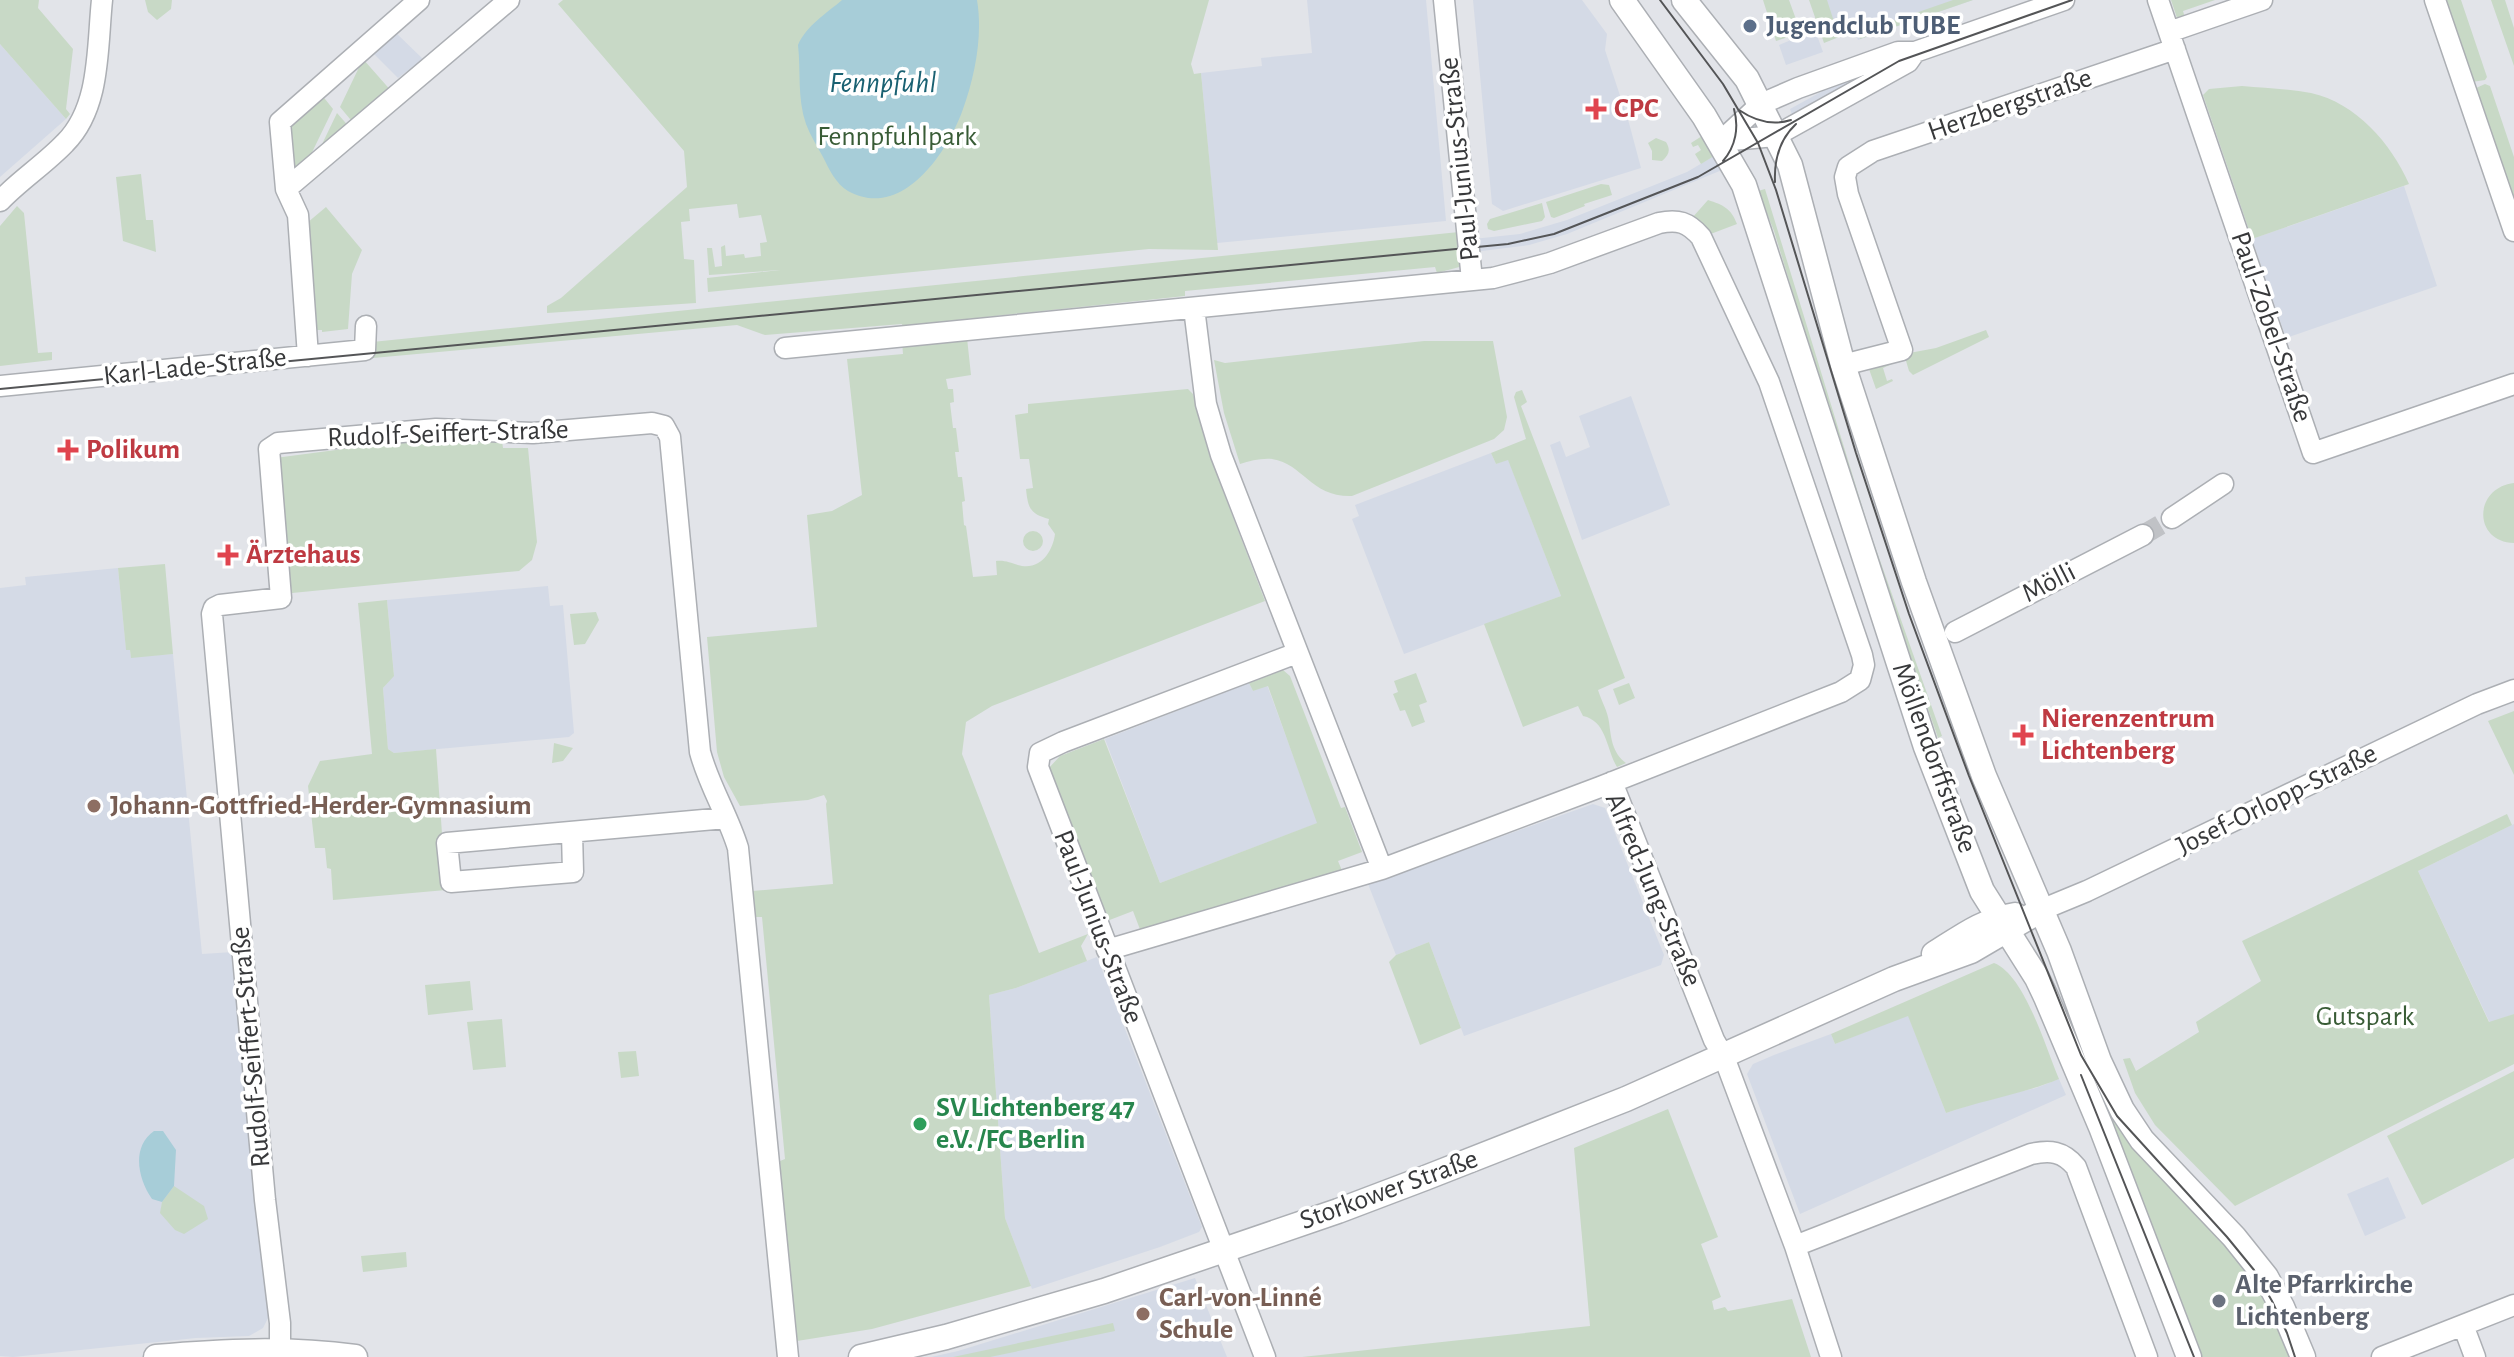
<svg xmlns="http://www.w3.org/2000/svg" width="2514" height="1357" font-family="'Alegreya Sans',sans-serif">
<rect width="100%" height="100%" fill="#e2e4e9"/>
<path fill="#d4dae6" d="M1307 0H1426L1446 221 1217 243 1201 73 1262 66 1261 58 1312 53Z
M1473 0H1582L1607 34 1605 50 1629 123 1641 168 1503 211 1492 204Z
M1824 0H1973L1858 40 1855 32 1839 37Z
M1815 30 1823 52 1786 65 1779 45Z
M394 31 423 59 398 78 372 52Z
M0 44 66 119 0 177Z
M1898 57 1794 120 1790 109 1859 71Z
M1714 156 1722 170 1567 234 1529 245 1474 252 1473 239 1520 234 1567 220 1687 172Z
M2404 186 2437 286 2286 338 2252 239Z
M1631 396 1670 505 1582 540 1550 445 1560 441 1566 457 1590 447 1579 416Z
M1491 453 1496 464 1508 459 1561 596 1404 654 1352 519 1359 516 1355 505Z
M118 568 126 649 130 650 131 657 173 654 202 954 233 952 270 1314 263 1328 249 1336 196 1338 13 1357 0 1356V588L26 585 25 577Z
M548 586 550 606 563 605 574 733 569 737 394 753 388 749 383 688 394 675 387 600Z
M1249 683 1253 691 1267 685 1318 823 1160 883 1105 739Z
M1593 804 1605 808 1664 955 1661 965 1464 1036 1429 942 1396 955 1368 884Z
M2514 824V1014L2490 1023 2418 871Z
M1097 957 1202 1227 1199 1232 1160 1247 1032 1289 1005 1218 989 995 1016 988Z
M1908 1015 1946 1113 1985 1100 2036 1088 2059 1079 2066 1095 1800 1214 1747 1074 1753 1064 1774 1055 1831 1034 1835 1044Z
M2388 1177 2406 1218 2365 1236 2347 1194Z
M1195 1278 1227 1357H931L958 1351Z"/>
<path fill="#c8d9c6" d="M0 0H39L38 8 73 49 66 109 70 114 66 119 0 44Z
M145 0H172L171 9 157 20 148 12Z
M563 0H1209L1191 64 1194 74 1201 73 1218 250 1149 249 708 292 707 278 780 270 709 275 707 248H712L715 267 722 266 721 247 725 245 726 256 744 254 745 258 761 256 760 243 767 242 761 215 739 218 737 204 689 209 690 221 681 222 684 259 694 260 696 303 547 313V306L561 298 687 187 684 151 558 4Z
M1763 0H1789L1801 33 1776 41Z
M1809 0H1827L1839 37 1824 43Z
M1953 0H1973L1860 39 1858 33Z
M2171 0H2215L2183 11 2186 21 2179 24Z
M2444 0H2461L2487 77 2485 80 2472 82Z
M2491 0H2505L2514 28V66Z
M363 59 393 93 355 125 340 107Z
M2485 84 2490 86 2514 157V206L2475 91 2476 88Z
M2242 86C2265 88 2289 89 2311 93 2356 103 2391 143 2409 184L2252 239 2203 95 2209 89Z
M321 94 333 109 303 171 286 186 283 129Z
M337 113 351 129 314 161Z
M1702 136 1714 156 1701 164 1695 154 1701 150 1698 145 1693 147 1691 143Z
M1656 138 1666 142C1671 150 1669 155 1662 161L1652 160V151L1648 143Z
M141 174 146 220H153L156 252 123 241 116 177Z
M1601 184 1609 185 1612 195 1584 204 1585 206 1554 218 1551 217 1546 202Z
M1765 189 1870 532 1942 736 1938 738 1845 464 1774 231 1758 191Z
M1708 200C1723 205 1731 208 1737 224L1708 235 1692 218Z
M1542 203 1545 217 1542 221 1494 231 1488 229 1487 224 1490 219Z
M17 206 24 213 38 353 52 352V360L0 366V226Z
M326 207 362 250 352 274 348 329 322 332V330H316L307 223Z
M1459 232 1463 266 1437 273 1435 267 1185 291V296L929 323V331L903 333 902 324 765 335 737 325 373 358 372 342Z
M1986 330 1989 337 1913 375 1909 371 1904 354 1936 348Z
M967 338 971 375 946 379 948 389H953L954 402 950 403 953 428H956L959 452H955L958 477H962L965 501 962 502 964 525 966 526 973 577 997 575 996 561C1007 560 1012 564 1022 566 1042 569 1053 550 1055 534L1048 524 1049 519C1030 514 1028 508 1026 489L1033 488 1029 459H1020L1015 415 1028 413V404L1188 389 1193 394 1209 454 1265 601 992 706 966 722 962 754 1039 953 1088 934 1081 946 1087 961 1016 988 989 995 1005 1218 1031 1286 872 1329 797 1341 780 1161 785 1159 762 917H755L752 891 833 884 826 804 827 801 824 795 808 800 740 806 724 777 717 752 707 637 817 627 807 515 832 511 862 495 847 359 903 354 902 342Z
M1424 341H1493L1507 417 1504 430 1494 439 1352 496C1310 497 1304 464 1272 459 1261 458 1250 461 1240 464L1224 413 1214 360 1225 363Z
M1890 357 1892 364 1883 368 1887 381 1892 379 1893 381 1876 389 1869 369 1871 362Z
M1522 390 1527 402 1521 406 1625 678 1598 690C1601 700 1608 712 1609 722 1611 737 1612 753 1626 763L1617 767C1606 749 1607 721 1583 716L1578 706 1523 727 1484 624 1561 596 1508 460 1496 464 1491 453 1526 439 1514 397 1516 392Z
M427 438 502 441 503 448H528L537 542 532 560 519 571 292 593 289 590 275 458Z
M2514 483V543C2473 542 2473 488 2514 483Z
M1023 541a10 10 0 1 1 20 0a10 10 0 1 1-20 0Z
M165 564 173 654 131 658 130 650H126L118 568Z
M387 600 394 676 383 688 388 749 394 753 436 749 446 890 333 900 331 869 327 868 325 848H315L308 786 320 761 372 754 358 603Z
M596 612 599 620 585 644 574 645 570 614Z
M1283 670 1290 676 1341 808 1345 807 1362 852 1338 861 1343 873 1141 932 1133 911 1107 921 1048 769 1060 756 1104 739 1160 883 1317 823 1268 686 1253 691 1249 683Z
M1416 673 1427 702 1419 705 1425 722 1412 727 1405 710 1400 711 1393 694 1398 692 1394 681Z
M1629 683 1635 698 1619 705 1613 689Z
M2514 711V775L2488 721Z
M554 743 573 748 563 761 552 763Z
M2507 814 2512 825 2418 871 2489 1022 2514 1014V1064L2235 1206 2155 1125 2135 1093 2123 1059 2130 1058 2136 1071 2199 1032 2196 1022 2261 981 2242 941Z
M1429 942 1461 1028 1420 1045 1389 962 1396 955Z
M1994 963C2025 975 2046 1049 2059 1079 2023 1094 1983 1100 1946 1113L1908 1016 1835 1044 1831 1034Z
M470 981 473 1010 428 1015 425 985Z
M502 1019 506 1067 473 1070 467 1022Z
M636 1051 639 1076 621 1078 618 1052Z
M2514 1071V1158L2422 1205 2387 1136Z
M1668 1109 1718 1237 1701 1244 1721 1297 1712 1301 1714 1310 1725 1307 1728 1311 1792 1299 1811 1357H1302L1590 1326 1574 1148Z
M2115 1120 2194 1206 2260 1285 2291 1357H2197L2108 1124Z
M174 1186 204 1206 208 1219 184 1234 175 1230 160 1213 162 1202Z
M406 1252 407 1267 363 1272 361 1256Z
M1113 1323 1115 1331 990 1357H953Z"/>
<path fill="#a7cdd8" d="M842 0H977C983 35 975 76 963 109 948 152 902 221 848 191 836 184 829 169 823 157 817 146 810 135 806 124 797 98 801 71 798 45 806 26 827 13 842 0Z
M154 1131H163L176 1150 174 1186 162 1202 152 1199C138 1179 131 1147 154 1131Z"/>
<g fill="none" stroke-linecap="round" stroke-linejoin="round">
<path stroke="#c0c2c6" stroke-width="20" stroke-dasharray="20 10" stroke-linecap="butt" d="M2143 535 2172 518"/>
<defs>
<path id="minor" d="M1444 0 1472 280
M2158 0 2313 453 2514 384
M2435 0 2514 231
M2169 32 2262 0
M1721 141 1761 104 1798 88 1898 52H1915L2064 0
M1721 141 1775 136 1908 62 1915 52
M286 189 509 0
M0 201C20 180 45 164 65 143 101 107 97 47 102 0
M1194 308 1206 404 1221 455 1382 869
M785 348 1493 278 1550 263 1659 223C1678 219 1688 222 1701 237L1769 382 1862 655 1864 665 1860 680 1841 692 1600 787 1382 869 1107 950
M308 356 298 215 286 189 280 122 419 0
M1843 365 1902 350 1848 194 1845 177 1848 167 1873 151 2175 49
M0 386 365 350 366 326
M2172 518 2223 484
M1955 632 2143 535
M1612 782 1714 1040 1724 1057 1795 1246 1831 1357
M572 833 573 872 451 882 447 843 726 818
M2041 910 2087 891 2477 704 2514 690
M1795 1246 2031 1154C2050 1150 2063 1151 2076 1167L2147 1357
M2463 1325 2475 1357
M280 1351V1323L265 1200 212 614 214 608 220 605 281 598 269 449 278 443 436 429 533 433 652 423 664 426 670 437 700 752C709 786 728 815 738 848L788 1357
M1265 1357 1038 767 1040 753 1063 742 1297 653
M2382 1357 2514 1305"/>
<path id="major" d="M1622 0 1704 116 1744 185 1926 747 1982 891 2037 978 2046 997 2101 1127 2189 1357
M1684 0 1747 79 1790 165 1843 365 1914 582 1984 776 2059 951 2099 1061 2122 1110 2142 1140 2234 1237 2266 1277 2282 1307 2303 1357
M1934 954C1961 937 1983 920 2015 915
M156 1357C223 1351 288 1348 355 1357
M861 1357 946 1337 1104 1291 1338 1211 1425 1178 1626 1099 1894 979 1971 951 2041 910"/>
</defs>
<use href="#minor" stroke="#acafb4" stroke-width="23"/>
<use href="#major" stroke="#acafb4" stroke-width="27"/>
<use href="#minor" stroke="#fff" stroke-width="20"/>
<use href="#major" stroke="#fff" stroke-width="24"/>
<path stroke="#545557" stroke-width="2" d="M1660 0 1723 84 1758 143 1776 190 1856 453 1909 614 1969 776 2081 1055 2117 1116 2227 1237 2254 1270 2272 1301 2287 1333 2295 1357
M1739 110C1755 121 1772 126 1791 120
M1723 161C1736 146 1739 127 1734 109
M1775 182C1774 160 1780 139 1796 124
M0 389 1508 244 1554 234 1698 177 1899 61 2072 0
M2081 1075 2194 1357"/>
</g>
<circle fill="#5c6f8a" stroke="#fff" stroke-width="3" cx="1750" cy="26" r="8"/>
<g fill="#e0444e" stroke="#fff" stroke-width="3">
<path d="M1592 97h8v8h8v8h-8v8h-8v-8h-8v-8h8z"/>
<path d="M64 438h8v8h8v8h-8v8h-8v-8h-8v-8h8z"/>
<path d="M224 543h8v8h8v8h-8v8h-8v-8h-8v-8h8z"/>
<path d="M2019 723h8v8h8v8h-8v8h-8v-8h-8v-8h8z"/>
</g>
<g fill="#8d6e63" stroke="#fff" stroke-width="3">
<circle cx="94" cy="806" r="8"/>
<circle cx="1143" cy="1314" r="8"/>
</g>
<circle fill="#2e9e5b" stroke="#fff" stroke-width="3" cx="920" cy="1124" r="8"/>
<circle fill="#6b7280" stroke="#fff" stroke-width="3" cx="2219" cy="1301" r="8"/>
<g text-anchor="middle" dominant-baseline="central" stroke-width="7" stroke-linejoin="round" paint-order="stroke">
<g font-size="28" font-weight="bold" fill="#4e5e75" stroke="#fff" text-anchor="start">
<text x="1766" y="26">Jugendclub TUBE</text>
</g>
<g font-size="28" fill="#37383a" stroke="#fff">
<text transform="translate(2010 105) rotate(-19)">Herzbergstraße</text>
<text transform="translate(1460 159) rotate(-96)">Paul-Junius-Straße</text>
<text transform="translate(2271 327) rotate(71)">Paul-Zobel-Straße</text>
<text transform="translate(195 367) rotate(-6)">Karl-Lade-Straße</text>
<text transform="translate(448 434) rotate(-2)">Rudolf-Seiffert-Straße</text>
<text transform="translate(2049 583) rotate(-27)">Mölli</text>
<text transform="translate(1934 758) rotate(70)">Möllendorffstraße</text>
<text transform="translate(2277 800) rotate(-26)">Josef-Orlopp-Straße</text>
<text transform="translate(1653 890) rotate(67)">Alfred-Jung-Straße</text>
<text transform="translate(1098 927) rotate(69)">Paul-Junius-Straße</text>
<text transform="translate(251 1047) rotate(-95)">Rudolf-Seiffert-Straße</text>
<text transform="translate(1389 1190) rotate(-20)">Storkower Straße</text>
</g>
<g font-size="28" font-weight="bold" fill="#be3a42" stroke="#fff" text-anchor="start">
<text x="1614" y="109">CPC</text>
<text x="86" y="450">Polikum</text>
<text x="246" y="555">Ärztehaus</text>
<text x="2041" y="719">Nierenzentrum<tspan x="2041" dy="32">Lichtenberg</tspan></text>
</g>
<g font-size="28" fill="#395c36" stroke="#fff">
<text x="897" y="137">Fennpfuhlpark</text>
<text x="2365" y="1017">Gutspark</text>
</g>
<g font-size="28" font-weight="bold" fill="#785e54" stroke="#fff" text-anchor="start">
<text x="110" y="806">Johann-Gottfried-Herder-Gymnasium</text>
<text x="1159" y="1298">Carl-von-Linné<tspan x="1159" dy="32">Schule</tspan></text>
</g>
<g font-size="28" font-weight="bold" fill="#27864d" stroke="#fff" text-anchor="start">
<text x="936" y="1108">SV Lichtenberg 47<tspan x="936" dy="32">e.V. /FC Berlin</tspan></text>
</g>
<g font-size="28" font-weight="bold" fill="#5b616d" stroke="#fff" text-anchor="start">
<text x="2235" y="1285">Alte Pfarrkirche<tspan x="2235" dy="32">Lichtenberg</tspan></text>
</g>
<g font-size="30" font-style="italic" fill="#196172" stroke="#fff">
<text x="883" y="83">Fennpfuhl</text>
</g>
</g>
</svg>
